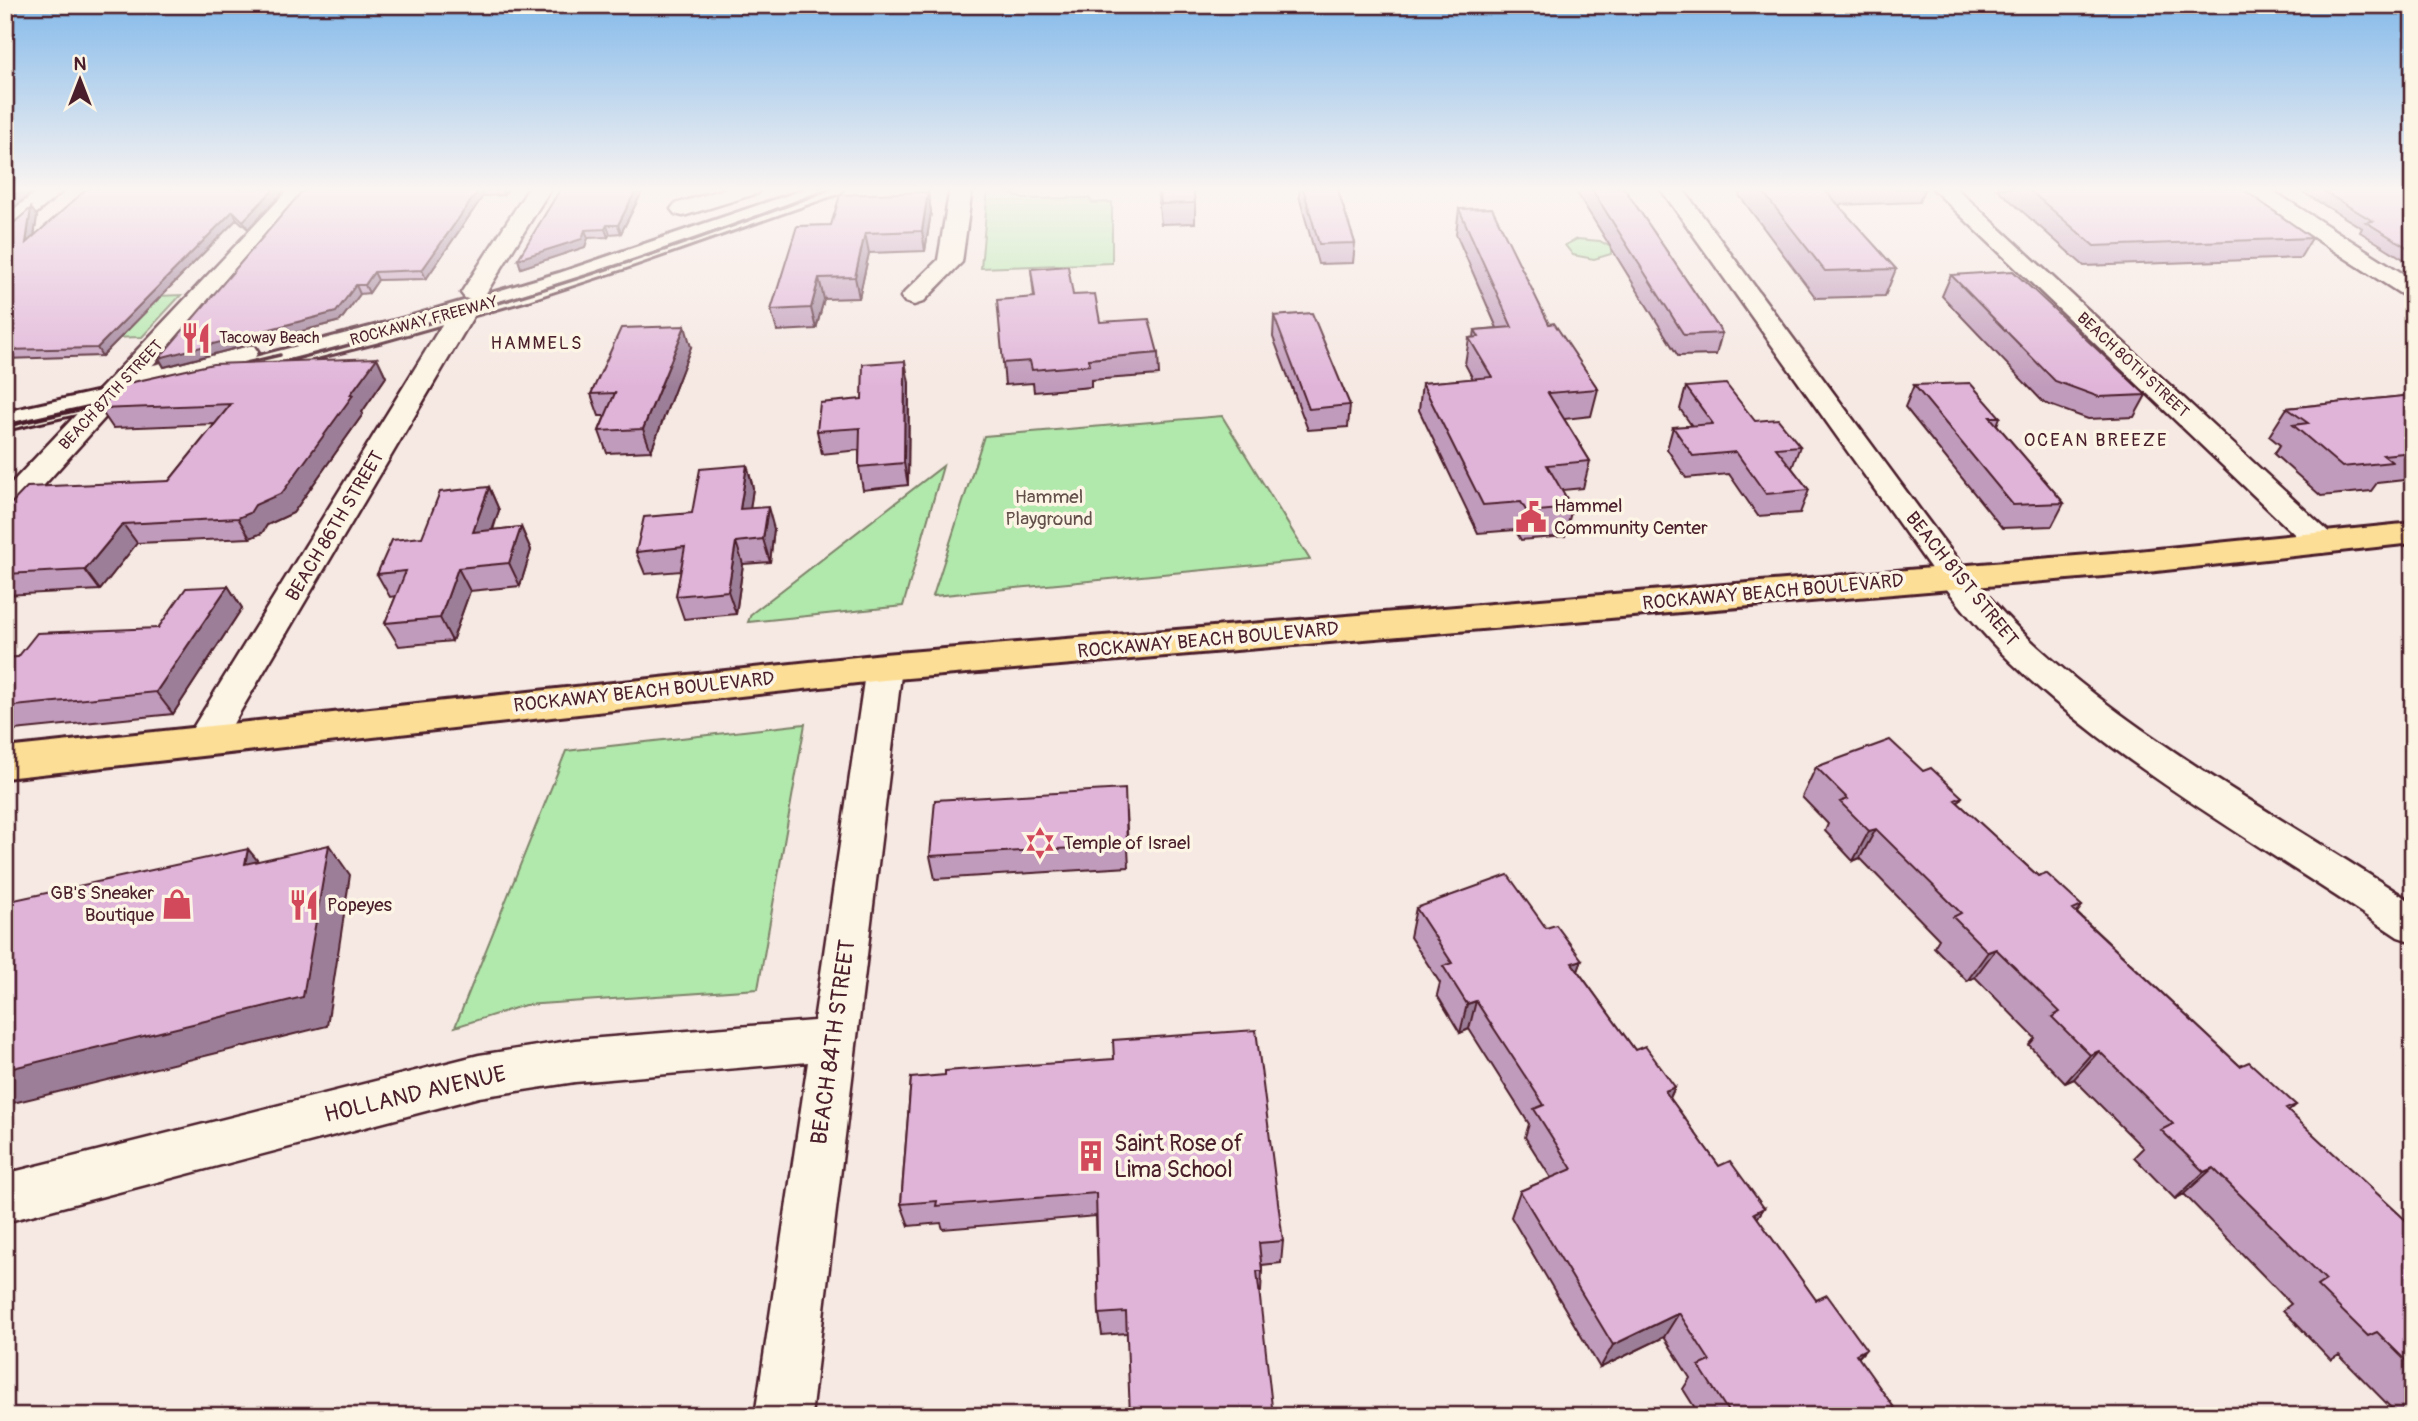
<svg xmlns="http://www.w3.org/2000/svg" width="2418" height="1421" font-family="Pangolin,sans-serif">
<rect width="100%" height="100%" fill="#f6e8e3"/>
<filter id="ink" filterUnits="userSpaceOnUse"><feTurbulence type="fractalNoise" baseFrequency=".0143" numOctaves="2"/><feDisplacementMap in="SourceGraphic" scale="14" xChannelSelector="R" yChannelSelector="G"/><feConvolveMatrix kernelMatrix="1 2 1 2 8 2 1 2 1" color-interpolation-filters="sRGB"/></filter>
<g filter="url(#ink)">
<path fill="#b1e8ab" stroke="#7e846b" stroke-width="2" d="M988 189H999L1023 199 1089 198 1092 203 1112 202V263L981 268Z
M1577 239 1600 241 1611 247V254L1594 259 1573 255 1565 245Z
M181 295 142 337 10 341 55 300Z
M1222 416 1310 560 933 596 984 436Z
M943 466 903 606 748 622 751 614Z
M805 724 758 989 525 1005 455 1027 566 751Z"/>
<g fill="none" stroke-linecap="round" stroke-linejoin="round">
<defs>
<path id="minor" d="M42 188H66L13 233 5 235V216Z
M290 188H313L16 516 5 518V490Z
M529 188H551L483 298 474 301 465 298 461 293Z
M728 188H761L758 193 683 216 675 214 671 209 675 204Z
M950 188H972L962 262 923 302 914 305 905 302 901 297 905 292 938 260Z
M1660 188H1682C1750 280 1818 372 1886 464 1933 527 1979 594 2038 647 2151 749 2286 819 2413 903V942L2398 937C2268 848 2126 772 2012 663 1982 634 1957 602 1932 570Z
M1932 188H1956L2333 536 2338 543 2333 550 2322 553 2311 550Z
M2242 188H2268L2413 280V299L2404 296 2245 193Z
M464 302 473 305 477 310 217 751 204 755 191 751 185 741 191 731 451 310 455 305Z
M884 655 897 658 902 667 811 1416H755L808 1062 575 1082 479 1097 5 1222V1174L479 1055 575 1040 814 1021 866 667 871 658Z"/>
<path id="tertiary" d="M809 188H844L840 193 626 268 528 300 379 342 219 383 209 380 205 374 208 369 164 379 170 381 175 387 170 393 5 430V412L123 386 114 379 119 373 244 344 254 346 258 352 255 357 409 317 559 273Z"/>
<path id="primary" d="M2413 523V543L2138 573 884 680 5 778V748L884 654 2138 551Z"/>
</defs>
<use href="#minor" stroke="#4a1f2b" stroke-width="5"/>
<use href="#tertiary" stroke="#4a1f2b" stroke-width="6"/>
<use href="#primary" stroke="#4a1f2b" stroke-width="6"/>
<use href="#minor" fill="#fcf5e5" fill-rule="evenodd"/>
<use href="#tertiary" fill="#fcf5e5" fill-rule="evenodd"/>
<use href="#primary" fill="#fcde96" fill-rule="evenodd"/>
<path stroke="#4a1f2b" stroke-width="3.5" d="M268 366C460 318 648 261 832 188
M229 367 280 355
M119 400 125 399"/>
<path stroke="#4a1f2b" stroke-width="4.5" d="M5 426 125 399"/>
</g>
<path fill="#c19bbb" stroke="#4a1f2b" stroke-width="2" d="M287 188 248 229 237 219 102 356 5 359V228L37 216 34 236Z
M305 188H509L504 195 483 196 426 279 378 280 369 293 360 294 340 321 164 367 159 358Z
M644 188 621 233 610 234 608 237 588 238 585 247 521 268 518 259Z
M1157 188H1193L1195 203V223L1161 224Z
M1300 188H1337L1355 243 1353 263 1318 264 1299 196Z
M1574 188H1624L1722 333 1716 355 1678 356Z
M1741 188H1925L1919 202 1838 205 1896 269 1885 296 1816 298 1739 195Z
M1996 188H2241L2312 238 2300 258 2084 266Z
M2296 188H2413V265L2360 232 2362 228Z
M928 192 931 212 925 251 869 253 859 298 824 299 816 329 777 331 771 310 831 225Z
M1459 209 1549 324 1598 389 1591 416 1564 419 1590 461 1583 488 1562 490 1572 508 1565 536 1521 540 1515 530 1478 533 1419 410 1422 383 1473 379 1465 364 1469 338 1474 337 1475 330 1497 328 1456 234Z
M1031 269 1073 295 1100 322 1158 353 1159 375 1091 380V387L1034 392 1033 383 1005 385 1003 363 1034 297Z
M1951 275 2146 395 2134 417 2088 419 2044 403 1942 296Z
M1274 316 1350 405 1348 427 1308 430 1273 337Z
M691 347 651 451 607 453 599 431 605 416H599L591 394Z
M377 358 386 377 362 412 363 414 293 513 267 525 262 533 250 538 137 543 100 590 5 595V510L169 481 215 424 113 428 100 409Z
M909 383 908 485 863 490 859 467V450L822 454 817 431 862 399Z
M1914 385 2000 417 1997 425 2064 503 2052 526 2002 528 1905 407Z
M1686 387 1755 421 1800 446 1792 468 1809 490 1800 513 1758 516 1729 474 1686 478 1667 449 1673 427 1692 426 1680 409Z
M2413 395V479L2377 483 2371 491 2321 496 2274 454 2280 445 2269 436 2287 408Z
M747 465 753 488 750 508 774 529 770 562 743 564 736 614 684 619 676 596 681 571 645 574 636 552 692 513Z
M489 487 499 510 493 530 521 527 531 550 520 586 470 591 452 641 399 646 385 623 396 596 390 597 377 574 422 537Z
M228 586 242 608 173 714 5 731V658L18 657 158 628Z
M1816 767 1923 771 1962 797 1958 803 2038 876 2082 906 2077 913 2240 1066 2296 1105 2288 1112 2413 1227V1416H2399L2339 1355 2331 1360 2283 1310 2291 1304 2184 1194 2175 1199 2134 1157 2143 1148 2074 1079 2065 1083 2029 1045 2035 1038 1975 977 1967 981 1934 947 1939 939 1860 858 1853 861 1825 831 1828 824 1802 797Z
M1126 812 1129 867 935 879 930 856Z
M1416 908 1546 928 1582 960 1578 971 1635 1050 1675 1087 1670 1098 1719 1166 1764 1208 1757 1218 1816 1300 1866 1349 1858 1358 1900 1416H1700L1683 1389 1690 1378 1664 1337 1600 1368 1511 1217 1520 1191 1551 1178 1525 1137 1529 1124 1469 1029 1460 1033 1437 995 1440 983 1410 937Z
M911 1078 1283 1241 1281 1263 1262 1265V1271L1261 1292 1127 1333 1102 1335 1099 1314 1096 1216 943 1229 941 1223 909 1226 901 1204Z"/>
<path fill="#9d7e98" stroke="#4a1f2b" stroke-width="2" d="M23 188H38L5 214V201Z
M275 188H287L248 229 243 221Z
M480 188 483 196 426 279 422 270Z
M501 188H509L504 195Z
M637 188H644L621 233 618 225Z
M928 192 931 212 925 251 922 231Z
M31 208 37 216 32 251 26 243Z
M233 211 237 219 102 356 97 348Z
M607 225 610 234 608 237 605 229Z
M585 230 588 238 585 247 521 268 518 259Z
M865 233 869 253 859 298 855 277Z
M374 272 378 280 369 293 365 285Z
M819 278 824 299 816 329 811 308Z
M356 285 360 294 340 321 164 367 159 358Z
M685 326 691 347 651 451 643 429Z
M377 358 386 377 362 412 363 414 293 513 267 525 262 533 250 538 238 518 255 505 350 395Z
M905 361 909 383 908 485 904 463Z
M747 465 753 488 747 532 740 509Z
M489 487 499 510 484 554 473 532Z
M768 507 774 529 770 562 763 539Z
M123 524 137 543 100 590 85 570Z
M521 527 531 550 520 586 509 563Z
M736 542 743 564 736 614 728 591Z
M458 568 470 591 452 641 440 618Z
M228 586 242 608 173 714 156 692Z
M1876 829 1860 858 1853 861 1869 831Z
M329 845 350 875 327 1026 5 1105V1070Z
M248 849 272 878 245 864Z
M1996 949 1975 977 1967 981 1988 952Z
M1582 960 1572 988V963Z
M1476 1001 1469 1029 1460 1033 1467 1004Z
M2099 1051 2074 1079 2065 1083 2090 1055Z
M1675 1087 1662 1114 1665 1091Z
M2213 1168 2184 1194 2175 1199 2204 1172Z
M1764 1208 1747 1234 1754 1213Z
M1679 1313 1664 1337 1600 1368 1613 1345Z
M1866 1349 1845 1372 1856 1354Z"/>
<path fill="#e0b4d9" stroke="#4a1f2b" stroke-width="2" d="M5 188H23L5 201Z
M88 188H275L243 221 233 211 97 348 5 350V228L9 227 31 208 26 243Z
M305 188H496H480L422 270 374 272 365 285H356L336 312 159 358Z
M561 188H637L618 225H607L605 229 585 230 582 239 518 259Z
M1159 188H1193L1195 203 1161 204Z
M1303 188H1337L1355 243 1319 244Z
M1591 188H1624L1722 333 1684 335Z
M1760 188H1823L1896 269 1825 271Z
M2027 188H2241L2312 238 2094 246Z
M2318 188H2413V251L2366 222 2373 221Z
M928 192 922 231 865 233 855 277 819 278 811 308 771 310 797 226 831 225 840 195Z
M1492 208 1549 324 1554 323 1598 389 1548 393 1590 461 1547 465 1572 508 1527 512 1521 502 1483 505 1422 383 1492 377 1469 338 1479 337 1475 330 1512 327 1459 209Z
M1068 266 1073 295 1095 294 1100 322 1149 319 1158 353 1089 359 1090 365 1032 370 1030 361 1003 363 997 300 1035 297 1031 269Z
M2013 271 2146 395 2099 397 2055 381 1951 275Z
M1312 313 1350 405 1309 409 1274 316Z
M685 326 643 429 599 431 615 393 591 394 621 328Z
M377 358 350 395H353L282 493 255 505 250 513 238 518 123 524 85 570 5 574V510L27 487 169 481 231 404 100 409 120 385 213 364Z
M905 361 904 463 859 467 860 428 817 431 820 403 862 399 863 364Z
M1970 383 2000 417H1990L2064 503 2013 505 1914 385Z
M1726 384 1755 421 1778 419 1800 446 1776 448 1809 490 1766 494 1736 452 1693 456 1673 427 1713 424 1686 387Z
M2413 395V452L2383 455 2392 462 2342 467 2293 425 2308 423 2287 408Z
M747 465 740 509 768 507 763 539 736 542 728 591 676 596 685 547 636 552 644 517 692 513 700 469Z
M489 487 473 532 521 527 509 563 458 568 440 618 385 623 406 571 377 574 392 540 422 537 440 492Z
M228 586 156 692 5 707V658L18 657 37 633 158 628 186 588Z
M1890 740 1923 771 1931 768 1962 797 1955 800 2038 876 2046 873 2082 906 2073 910 2240 1066 2249 1062 2296 1105 2286 1109 2413 1227V1368L2377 1332 2368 1336 2317 1286 2326 1280 2213 1168 2204 1172 2161 1130 2173 1124 2099 1051 2090 1055 2052 1017 2060 1012 1996 949 1988 952 1953 917 1961 913 1876 829 1869 831 1840 802 1848 799 1816 767Z
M1125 789 1127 845 930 856 935 800Z
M329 845 303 997 5 1070V902L248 849 245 864Z
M1508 875 1546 928 1556 925 1582 960 1572 963 1635 1050 1645 1046 1675 1087 1665 1091 1719 1166 1730 1161 1764 1208 1754 1213 1816 1300 1827 1295 1866 1349 1856 1354 1900 1416H1731L1699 1366 1710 1361 1679 1313 1613 1345 1520 1191 1572 1169 1534 1109 1544 1105 1476 1001 1467 1004 1443 966 1452 963 1416 908Z
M1256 1030 1283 1241 1259 1243 1262 1271H1257L1273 1416H1130L1126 1312 1099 1314 1096 1193 936 1206 937 1201 901 1204 911 1078 945 1075V1071L1114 1059 1113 1040Z"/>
</g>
<linearGradient id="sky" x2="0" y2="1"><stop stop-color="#85baea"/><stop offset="0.49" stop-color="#fbf5f2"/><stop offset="1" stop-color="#fbf5f2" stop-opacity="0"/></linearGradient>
<rect width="2418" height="387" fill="url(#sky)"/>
<defs>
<symbol id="restaurant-bare" viewBox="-9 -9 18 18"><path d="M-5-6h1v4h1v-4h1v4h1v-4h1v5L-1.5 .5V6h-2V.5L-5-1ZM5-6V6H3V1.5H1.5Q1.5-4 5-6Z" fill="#d1495b" stroke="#fcf5e5" stroke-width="2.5" paint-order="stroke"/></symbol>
<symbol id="civic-bare" viewBox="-9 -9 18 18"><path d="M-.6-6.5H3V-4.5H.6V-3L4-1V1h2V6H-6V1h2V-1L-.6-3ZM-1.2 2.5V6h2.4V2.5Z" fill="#d1495b" stroke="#fcf5e5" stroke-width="2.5" paint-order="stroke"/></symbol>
<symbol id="synagogue-bare" viewBox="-9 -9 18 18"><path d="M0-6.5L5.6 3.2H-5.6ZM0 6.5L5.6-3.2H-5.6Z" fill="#d1495b" stroke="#fcf5e5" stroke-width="2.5" paint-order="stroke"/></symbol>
<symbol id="shop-bare" viewBox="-9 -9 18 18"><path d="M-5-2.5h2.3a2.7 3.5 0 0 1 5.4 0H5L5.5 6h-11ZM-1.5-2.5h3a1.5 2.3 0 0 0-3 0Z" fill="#d1495b" stroke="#fcf5e5" stroke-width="2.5" paint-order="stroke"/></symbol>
<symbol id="building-bare" viewBox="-9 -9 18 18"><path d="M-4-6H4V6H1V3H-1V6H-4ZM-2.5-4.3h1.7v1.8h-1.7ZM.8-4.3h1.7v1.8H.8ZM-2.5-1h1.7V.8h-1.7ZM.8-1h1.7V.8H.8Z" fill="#d1495b" stroke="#fcf5e5" stroke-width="2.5" paint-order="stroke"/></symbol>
</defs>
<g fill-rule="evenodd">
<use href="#restaurant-bare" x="174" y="316" width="44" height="44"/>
<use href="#civic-bare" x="1509" y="495" width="44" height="44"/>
<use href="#synagogue-bare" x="1018" y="821" width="44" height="44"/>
<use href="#shop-bare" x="155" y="882" width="44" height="44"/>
<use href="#restaurant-bare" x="282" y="883" width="44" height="44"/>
<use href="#building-bare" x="1069" y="1134" width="44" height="44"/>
</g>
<g text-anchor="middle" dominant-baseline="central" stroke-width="7" stroke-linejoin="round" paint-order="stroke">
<g font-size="16" fill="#4a1f2b" stroke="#fcf5e5">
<text transform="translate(424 321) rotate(-15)">ROCKAWAY FREEWAY</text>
<text transform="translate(2133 365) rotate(43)">BEACH 80TH STREET</text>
<text transform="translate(111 395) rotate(-47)">BEACH 87TH STREET</text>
</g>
<g font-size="16" fill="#4a1f2b" stroke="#fcf5e5" text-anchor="start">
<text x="219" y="338">Tacoway Beach</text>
</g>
<g font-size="18" letter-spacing="2" fill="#4a1f2b" stroke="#fcf5e5">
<text x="537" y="343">HAMMELS</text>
<text x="2096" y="440">OCEAN BREEZE</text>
</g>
<g font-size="19" fill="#64514b" stroke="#fcf5e5">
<text x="1049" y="497">Hammel<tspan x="1049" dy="22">Playground</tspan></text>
</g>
<g font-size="19" fill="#4a1f2b" stroke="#fcf5e5" text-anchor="start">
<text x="1554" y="506">Hammel<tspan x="1554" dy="22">Community Center</tspan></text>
<text x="1063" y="843">Temple of Israel</text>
<text x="154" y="893" text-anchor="end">GB's Sneaker<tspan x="154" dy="22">Boutique</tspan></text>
<text x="327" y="905">Popeyes</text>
</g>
<g font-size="19" fill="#4a1f2b" stroke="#fcf5e5">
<text transform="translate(335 526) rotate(-59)">BEACH 86TH STREET</text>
<text transform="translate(1962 579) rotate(51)">BEACH 81ST STREET</text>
<text transform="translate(1773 592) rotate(-5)">ROCKAWAY BEACH BOULEVARD</text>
<text transform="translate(1208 640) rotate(-5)">ROCKAWAY BEACH BOULEVARD</text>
<text transform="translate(644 692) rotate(-6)">ROCKAWAY BEACH BOULEVARD</text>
</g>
<g font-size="23" fill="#4a1f2b" stroke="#fcf5e5">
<text transform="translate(833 1042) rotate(-82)">BEACH 84TH STREET</text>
<text transform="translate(415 1094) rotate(-13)">HOLLAND AVENUE</text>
</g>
<g font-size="23" fill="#4a1f2b" stroke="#fcf5e5" text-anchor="start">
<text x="1114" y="1143">Saint Rose of<tspan x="1114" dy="26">Lima School</tspan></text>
</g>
</g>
<rect width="2418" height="1421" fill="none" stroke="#fcf5e5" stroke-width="28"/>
<rect x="14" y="14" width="2390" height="1393" fill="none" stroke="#4a1f2b" stroke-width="2.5" filter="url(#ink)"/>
<g transform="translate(80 80)" stroke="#fcf5e5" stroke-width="5" paint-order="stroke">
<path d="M0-5L12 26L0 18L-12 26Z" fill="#4a1f2b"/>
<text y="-10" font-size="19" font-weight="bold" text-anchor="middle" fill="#4a1f2b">N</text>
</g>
</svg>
